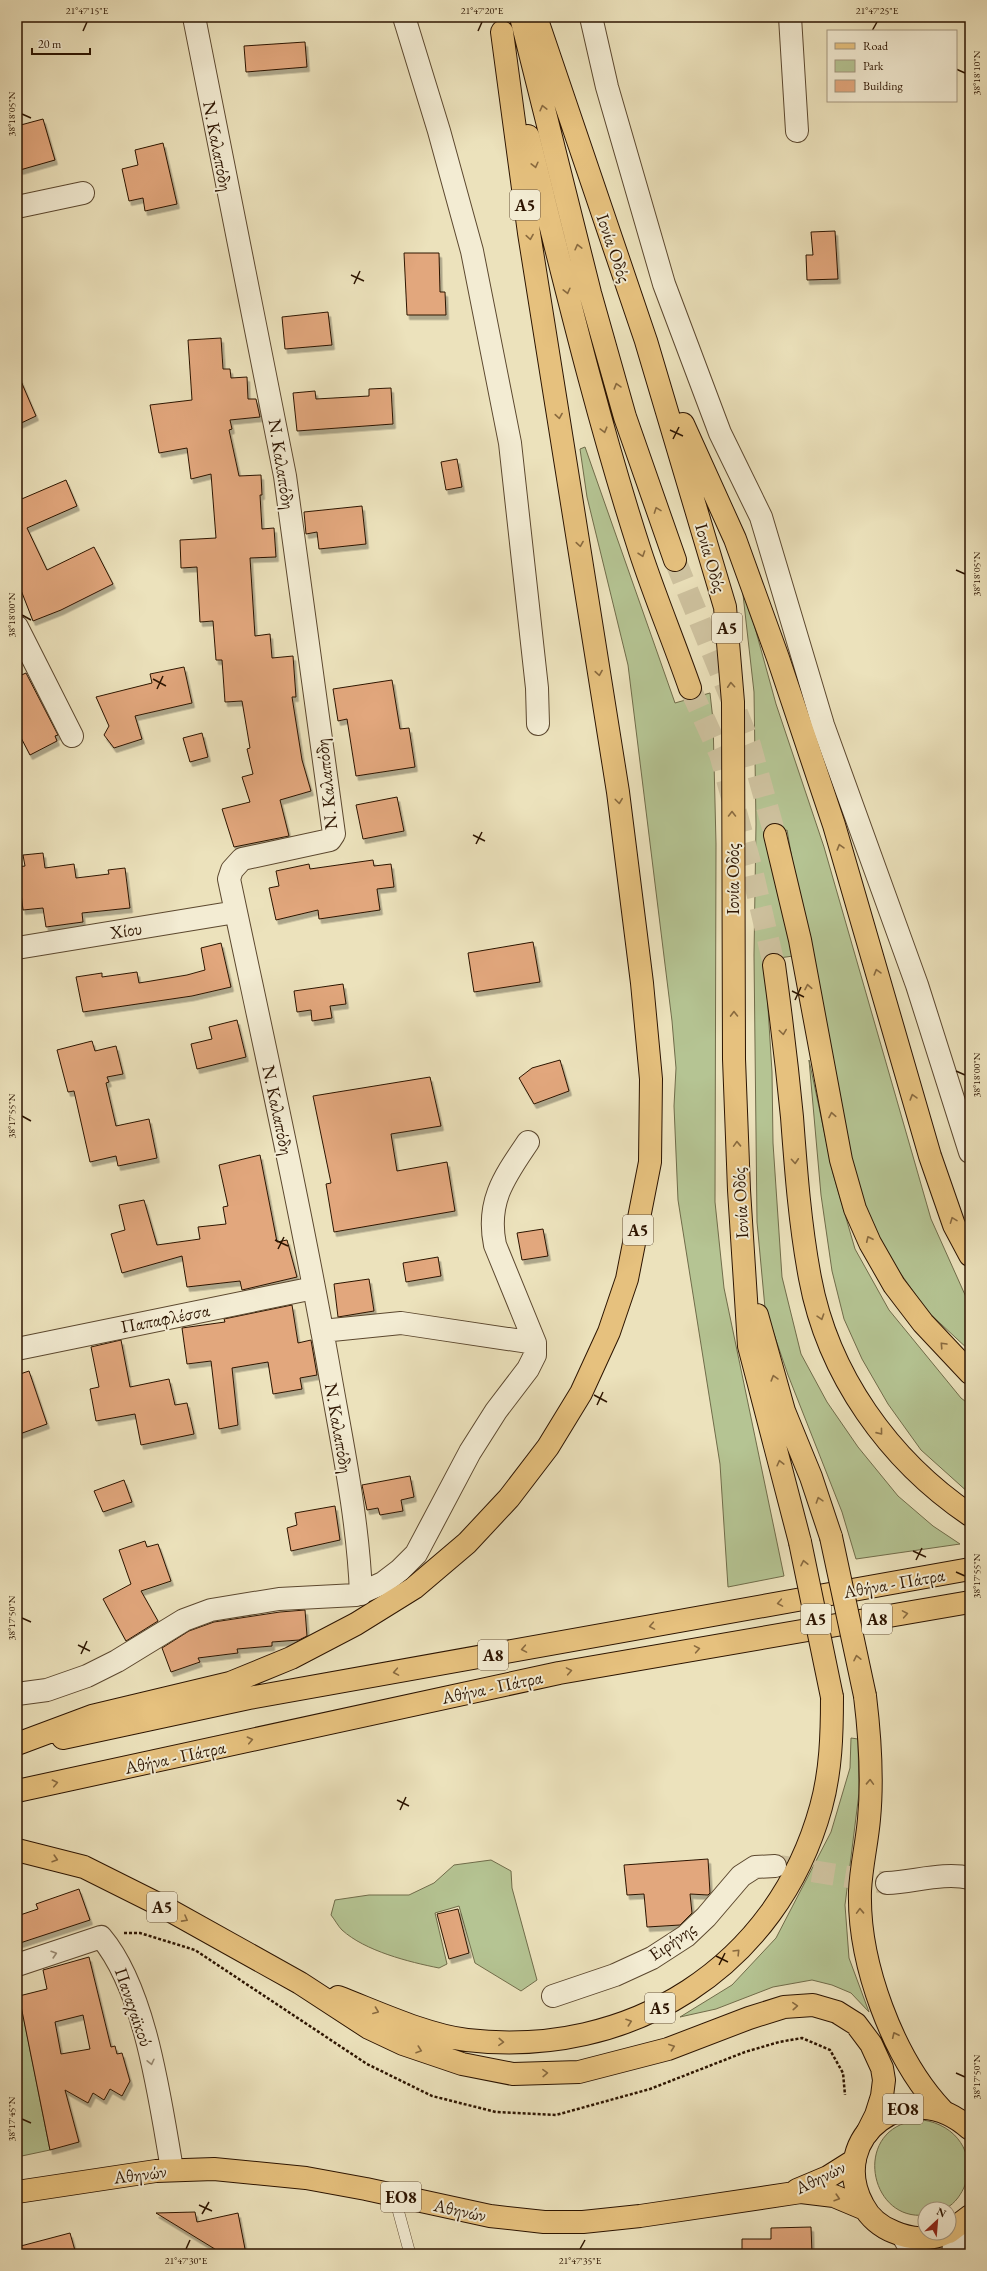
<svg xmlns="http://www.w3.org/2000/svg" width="987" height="2271" font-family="'EB Garamond',serif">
<defs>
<filter id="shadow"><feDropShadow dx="2.5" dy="4.5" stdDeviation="0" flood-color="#0004"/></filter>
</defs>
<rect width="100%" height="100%" fill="#ece2bc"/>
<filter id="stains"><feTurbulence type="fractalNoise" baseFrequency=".005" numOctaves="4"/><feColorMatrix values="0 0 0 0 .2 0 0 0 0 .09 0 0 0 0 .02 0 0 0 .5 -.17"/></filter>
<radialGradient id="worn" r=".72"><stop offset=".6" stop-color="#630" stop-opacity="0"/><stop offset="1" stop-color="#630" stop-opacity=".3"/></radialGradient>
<path fill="#b5c493" stroke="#706c4a" d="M585 447 675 703 710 693 713 720 716 844 715 1202 724 1288 784 1576 728 1587 720 1464 678 1200 674 1106 676 1068 672 1021 628 665 587 497 580 449Z
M741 577 776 704 824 847 931 1219 966 1297 970 1301V1351L927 1311 894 1264 876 1231 856 1183 816 997 787 830 767 837 793 956 765 960 772 1072 773 1143 782 1277 801 1354 827 1402 858 1447 898 1496 933 1526 960 1544 856 1559 842 1512 788 1375 765 1308 757 1222 754 955 756 824 754 692Z
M809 1060 833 1173 855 1249 889 1310 961 1398 970 1405V1494L921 1450 888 1404 862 1359 844 1319 832 1271 821 1195Z
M851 1738 858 1739 859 1793 845 1905 849 1958 869 2012 851 1993 832 1985 812 1980 773 1987 716 2009 680 2017 732 1985 776 1938 831 1832 850 1768Z
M491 1860 511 1871 512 1888 537 1980 521 1991 475 1963 459 1906 435 1913 447 1964 439 1968C409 1962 365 1951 342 1930 338 1926 335 1920 331 1915L335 1900 369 1895H409L434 1883 454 1865Z
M17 1985 50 2150 17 2157Z
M923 2120C956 2125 976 2153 965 2185 962 2193 955 2204 946 2208 941 2211 931 2209 925 2209V2215C872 2221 854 2140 905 2123 910 2121 917 2121 923 2120Z"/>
<path fill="#e2a77d" stroke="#2c1400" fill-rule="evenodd" filter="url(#shadow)" d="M305 42 307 67 246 72 244 46Z
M43 119 55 160 20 170 17 161V126Z
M163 143 177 204 145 211 143 198 129 201 122 169 138 165 135 150Z
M835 231 838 279 807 280 806 255H813L811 232Z
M404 253H439L440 292H445L446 315H407Z
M328 312 332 345 285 349 282 317Z
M221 338 223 369H230L231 378 247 377 248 399H256L260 417 230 420 232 429 229 430 239 476 261 475 262 495H260L262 529 274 528 276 557 250 558 255 636 270 634 272 658 293 656 296 697H292L302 760 311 791 280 800 289 836 234 847 222 809 250 802 242 777 253 774 247 749 250 748 242 701 225 702 222 660H216L213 621 200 622 197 567 181 568 180 540 216 538 211 474 191 479 187 448 159 453 150 405 192 400 188 340Z
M17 372 36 416 17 425Z
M391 388 393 424 297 431 293 393 315 391 316 399 369 396V389Z
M457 459 462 487 446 490 441 462Z
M66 480 77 506 27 528 47 570 94 547 113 584 61 610 33 621 17 580V501Z
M362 506 366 544 319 549 317 532 306 534 304 512Z
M184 667 192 703 135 716 142 739 114 748 104 735 109 726 96 697 152 683 150 674Z
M26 673 58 735 55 736 57 741 30 755 17 730V677Z
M392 680 400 729 409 728 415 767 356 776 347 719 338 721 333 689Z
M202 733 208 757 190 762 183 738Z
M397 797 404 831 363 839 356 805Z
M43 853 45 868 74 864 76 878 109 874 108 870 125 868 130 908 82 913 83 922 46 927 43 908 23 910 21 893 17 894V867L25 866 23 855Z
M373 860 374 866 391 864 394 887 377 889 380 910 319 919 318 910 276 920 269 888 279 886 276 871 309 864 310 869Z
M533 942 540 982 474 992 468 953Z
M221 943 231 987 192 996 83 1012 76 977 102 973V977L137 972 139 983 187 975 205 970 201 948Z
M343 984 346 1004 330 1006 332 1018 312 1021 311 1010 297 1012 294 991Z
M237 1020 246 1057 197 1069 191 1044 212 1039 209 1027Z
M92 1041 95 1051 116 1046 123 1074 107 1077 109 1082 106 1083 116 1126 149 1119 157 1158 118 1166 116 1156 90 1162 74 1091 68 1092 57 1050Z
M560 1060 569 1091 534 1104 519 1078 532 1068Z
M430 1077 441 1126 391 1134 397 1171 447 1162 455 1211 334 1232 326 1184 331 1183 313 1096Z
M260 1155 277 1242 287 1240 297 1277 242 1290 240 1281 187 1287 182 1256 122 1273 111 1234 125 1230 119 1205 144 1200 157 1245 200 1239 198 1227 226 1224 223 1207 228 1206 219 1165Z
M543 1229 548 1256 522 1260 517 1233Z
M438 1257 441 1276 406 1282 403 1263Z
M369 1279 374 1311 338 1317 334 1284Z
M292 1305 298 1343 311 1340 317 1375 300 1378 302 1389 273 1394 268 1362 232 1368 238 1425 219 1429 211 1361 187 1364 182 1328 225 1322 224 1319Z
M121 1340 130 1387 169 1379 175 1405 187 1403 194 1434 141 1445 135 1414 96 1421 90 1389 99 1387 91 1347Z
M29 1371 47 1424 17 1435V1375Z
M410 1476 414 1497 401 1500 403 1511 380 1515 378 1508 367 1510 362 1485Z
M124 1480 132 1502 103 1512 94 1491Z
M335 1506 340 1540 291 1551 287 1528 297 1525 295 1513Z
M145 1541 147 1547 158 1544 171 1581 141 1591 158 1621 126 1641 103 1599 131 1584 119 1550Z
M305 1610 307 1636 299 1640 272 1642V1646L237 1649 238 1653 198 1658 200 1662 171 1672 162 1648 189 1631 214 1622 280 1612Z
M708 1859 710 1893 708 1895 690 1894 692 1913 680 1925 647 1927 644 1894 627 1895 624 1865Z
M79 1889 90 1920 17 1944V1916L38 1909 36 1904Z
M458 1909 469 1953 449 1959 437 1914Z
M89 1957 111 2047 115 2046 117 2054 122 2053 130 2081 122 2096 110 2089 104 2100 93 2093 88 2103 65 2090 79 2142 50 2150 19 1996 47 1989 43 1970ZM83 2015 90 2049 61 2054 55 2022Z
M195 2212 197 2222 238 2213 246 2254H223L156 2213Z
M811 2227 812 2254H742V2239H771V2228Z
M70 2233 76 2254H17V2247Z"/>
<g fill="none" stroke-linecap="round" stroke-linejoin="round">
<path stroke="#cfc3a0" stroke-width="22" stroke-dasharray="22 11" stroke-linecap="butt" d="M780 1866 887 1883"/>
<path stroke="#cfc3a0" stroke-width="22" stroke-dasharray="22 11" stroke-linecap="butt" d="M675 560 750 745 775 835
M690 688 720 754 751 866 774 965"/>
<defs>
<path id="service" d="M394 2195 410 2254"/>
<path id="minor" d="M194 17 285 476 334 834 330 840 242 859 232 870 229 879C263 1040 299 1201 328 1363 341 1439 358 1516 361 1594
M404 17 439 131 472 251 510 443 537 688 538 724
M591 17 607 87 664 284 720 433 761 517 823 725 917 985 970 1152
M790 17 797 131
M17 207 83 193
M17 627 72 736
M17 948 236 912
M322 1331 401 1323 535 1343
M17 1349 314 1288
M17 1694 47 1690 87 1676 117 1661 184 1620 211 1610 279 1599 356 1595 383 1583 400 1570 416 1554 470 1452 496 1411 528 1369 535 1355V1343L495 1245C486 1201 505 1176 528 1142
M887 1883C914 1882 943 1872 970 1878
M17 1965 101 1937C146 1990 160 2101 172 2169
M553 1996 615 1975 652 1958 686 1936 706 1917 741 1876 755 1867 775 1866"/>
<path id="tertiary" d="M903 2236 913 2254
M953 2254 956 2228"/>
<path id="primary" d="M797 2190 828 2177 855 2160
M17 2192 156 2171 214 2169 306 2178 366 2189 490 2216 544 2222H583L640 2216 801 2192 834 2196 865 2209
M949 2232 970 2216
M946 2233C930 2241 910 2239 894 2232 881 2227 869 2217 863 2205 826 2137 909 2073 970 2129"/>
<path id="motorway" d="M521 17 590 293 625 417 675 560
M536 17 646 341 725 607 733 702 734 1059 739 1190 749 1346 800 1542
M528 136C563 275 596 415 640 551 655 597 674 642 690 688
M683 424 735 539 778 658 834 825 930 1156 954 1225 970 1255
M775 835 800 940 841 1160 855 1209 870 1243 894 1285 923 1323 970 1373
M774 965C781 1016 787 1066 792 1117 796 1171 800 1225 810 1278 828 1375 889 1460 970 1515
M757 1315 784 1411 811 1477 831 1537
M865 1696C870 1737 873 1778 869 1819 867 1843 861 1867 860 1891 858 1963 893 2058 942 2110
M63 1738 249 1698 970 1569
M17 1744 92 1716 230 1683 291 1658 356 1624 414 1588 467 1543 509 1498 548 1447 581 1393 609 1332 627 1279 650 1162 651 1079 642 983 618 792 529 233 502 32
M17 1791 559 1673 970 1602
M17 1850 84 1867 162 1906 300 1983 369 2028 403 2044 462 2064 513 2074 579 2072 668 2049 749 2018 784 2007 813 2005 837 2012 856 2024 871 2044 882 2068 884 2080 882 2096 876 2115 867 2133
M338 1997C377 2012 426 2035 467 2040 630 2059 777 1967 821 1807 831 1771 832 1734 832 1697"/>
</defs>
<use href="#service" stroke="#5c482f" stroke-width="12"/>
<use href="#minor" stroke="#5c482f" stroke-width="24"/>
<use href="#tertiary" stroke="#5c482f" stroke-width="24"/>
<use href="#primary" stroke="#2c1400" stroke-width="24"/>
<use href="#motorway" stroke="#2c1400" stroke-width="24"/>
<path stroke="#2c1400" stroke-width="2.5" stroke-dasharray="3 2" stroke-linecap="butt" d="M124 1933H140L195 1950 367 2064 432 2096 496 2112 556 2115 650 2089 745 2052 779 2042 802 2038 830 2050 843 2073 845 2095"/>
<use href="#service" stroke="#f3ecd3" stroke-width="11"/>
<use href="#minor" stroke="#f3ecd3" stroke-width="22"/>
<use href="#tertiary" stroke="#f3ecd3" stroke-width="22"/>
<use href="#primary" stroke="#e6c17e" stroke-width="22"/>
<use href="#motorway" stroke="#e6c17e" stroke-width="22"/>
<defs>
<path id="motorway-bridge" d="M831 1537 865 1696
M800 1542 832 1697"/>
</defs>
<use href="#motorway-bridge" stroke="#2c1400" stroke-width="24" stroke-linecap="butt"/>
<use href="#motorway-bridge" stroke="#e6c17e" stroke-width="22"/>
</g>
<defs><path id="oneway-chevron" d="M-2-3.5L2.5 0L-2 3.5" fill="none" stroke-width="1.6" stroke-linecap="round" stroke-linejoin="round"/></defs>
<g stroke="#896a3f">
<use href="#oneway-chevron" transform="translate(543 108) rotate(-104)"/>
<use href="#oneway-chevron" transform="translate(535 165) rotate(76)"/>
<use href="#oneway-chevron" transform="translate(530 237) rotate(81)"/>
<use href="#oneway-chevron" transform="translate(578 247) rotate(-104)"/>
<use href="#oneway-chevron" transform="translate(567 291) rotate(76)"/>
<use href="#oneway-chevron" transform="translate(617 386) rotate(-106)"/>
<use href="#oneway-chevron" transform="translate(559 416) rotate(81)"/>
<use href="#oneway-chevron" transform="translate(604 430) rotate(75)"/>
<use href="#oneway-chevron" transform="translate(657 510) rotate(-110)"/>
<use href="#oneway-chevron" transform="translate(580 544) rotate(81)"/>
<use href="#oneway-chevron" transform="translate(642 554) rotate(71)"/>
<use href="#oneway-chevron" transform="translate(599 673) rotate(81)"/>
<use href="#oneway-chevron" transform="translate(731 685) rotate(-94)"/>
<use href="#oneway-chevron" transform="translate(619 801) rotate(83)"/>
<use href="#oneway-chevron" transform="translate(732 814) rotate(-90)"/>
<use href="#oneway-chevron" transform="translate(840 847) rotate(-106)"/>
<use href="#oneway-chevron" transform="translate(877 972) rotate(-106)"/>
<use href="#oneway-chevron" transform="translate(808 987) rotate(-101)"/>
<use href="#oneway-chevron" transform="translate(734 1014) rotate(-91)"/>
<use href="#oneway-chevron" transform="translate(783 1032) rotate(82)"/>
<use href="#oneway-chevron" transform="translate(913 1097) rotate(-106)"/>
<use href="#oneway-chevron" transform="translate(832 1115) rotate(-101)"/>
<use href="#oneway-chevron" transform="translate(737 1144) rotate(-92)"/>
<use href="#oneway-chevron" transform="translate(795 1161) rotate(86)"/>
<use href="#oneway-chevron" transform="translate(953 1220) rotate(-111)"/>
<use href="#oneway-chevron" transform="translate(869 1239) rotate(-115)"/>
<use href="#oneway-chevron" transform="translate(821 1317) rotate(72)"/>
<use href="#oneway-chevron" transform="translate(943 1345) rotate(-133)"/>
<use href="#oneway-chevron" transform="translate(774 1378) rotate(-106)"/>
<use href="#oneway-chevron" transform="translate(880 1432) rotate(51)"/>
<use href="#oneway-chevron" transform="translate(780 1463) rotate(-104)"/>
<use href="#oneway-chevron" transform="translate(819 1500) rotate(-108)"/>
<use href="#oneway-chevron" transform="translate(804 1563) rotate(-102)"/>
<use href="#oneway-chevron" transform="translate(780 1603) rotate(170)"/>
<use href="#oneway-chevron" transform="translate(905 1614) rotate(-10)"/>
<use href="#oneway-chevron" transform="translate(652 1626) rotate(170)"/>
<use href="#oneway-chevron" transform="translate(524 1649) rotate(170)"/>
<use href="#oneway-chevron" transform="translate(697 1649) rotate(-10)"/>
<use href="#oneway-chevron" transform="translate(857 1658) rotate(-102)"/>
<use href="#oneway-chevron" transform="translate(569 1671) rotate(-10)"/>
<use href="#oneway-chevron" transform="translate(396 1672) rotate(170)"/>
<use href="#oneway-chevron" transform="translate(250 1740) rotate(-12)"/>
<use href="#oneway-chevron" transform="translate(870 1782) rotate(-88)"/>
<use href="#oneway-chevron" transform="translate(55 1783) rotate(-12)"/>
<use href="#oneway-chevron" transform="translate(55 1859) rotate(17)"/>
<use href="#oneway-chevron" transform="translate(860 1911) rotate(-92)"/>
<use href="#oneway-chevron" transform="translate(185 1919) rotate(29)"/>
<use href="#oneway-chevron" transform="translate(737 1952) rotate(-46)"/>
<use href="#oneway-chevron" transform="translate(795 2006) rotate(-4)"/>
<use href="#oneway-chevron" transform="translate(376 2011) rotate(21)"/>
<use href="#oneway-chevron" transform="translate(629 2022) rotate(-19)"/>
<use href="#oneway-chevron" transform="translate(895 2035) rotate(-115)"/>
<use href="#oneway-chevron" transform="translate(501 2042) rotate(3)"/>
<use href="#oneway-chevron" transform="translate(672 2047) rotate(-20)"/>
<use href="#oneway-chevron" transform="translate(419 2050) rotate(19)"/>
<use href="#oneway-chevron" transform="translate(545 2073) rotate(-2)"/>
<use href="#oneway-chevron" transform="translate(837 2198) rotate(17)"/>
</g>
<g stroke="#998b74">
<use href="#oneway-chevron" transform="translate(54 1954) rotate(-17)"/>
<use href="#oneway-chevron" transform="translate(151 2062) rotate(77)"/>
</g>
<path fill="none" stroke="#2c1400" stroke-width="1.5" d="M83 31 87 22M478 31 482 22M872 31 877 22M956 69 965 73M22 114 31 118M351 275 364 281M354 284 360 271M670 430 683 436M673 439 679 427M956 570 965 574M22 615 31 620M153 679 166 686M157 689 163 676M473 835 485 841M476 844 482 832M792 991 804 997M795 1000 801 987M956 1071 965 1075M22 1116 31 1121M275 1240 288 1246M278 1249 284 1237M594 1395 607 1402M597 1405 603 1392M913 1551 926 1557M916 1560 922 1548M956 1572 965 1576M22 1618 31 1622M78 1645 90 1651M81 1654 87 1641M397 1800 409 1806M400 1810 406 1797M716 1956 728 1962M719 1965 725 1953M956 2073 965 2077M22 2119 31 2123M199 2205 212 2211M202 2214 209 2202M186 2249 190 2240M580 2249 585 2240"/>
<g text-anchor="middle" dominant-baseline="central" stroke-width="4" stroke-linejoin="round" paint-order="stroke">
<g fill="#f3ecd3" stroke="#68553f" stroke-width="1">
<rect x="510" y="190" width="30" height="30" rx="3"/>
<rect x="712" y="613" width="30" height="30" rx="3"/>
<rect x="623" y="1215" width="30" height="30" rx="3"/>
<rect x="801" y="1604" width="30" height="30" rx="3"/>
<rect x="862" y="1604" width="30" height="30" rx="3"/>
<rect x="478" y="1640" width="30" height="30" rx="3"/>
<rect x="147" y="1892" width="30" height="30" rx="3"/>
<rect x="645" y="1993" width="30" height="30" rx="3"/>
<rect x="883" y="2094" width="40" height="30" rx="3"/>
<rect x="381" y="2182" width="40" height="30" rx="3"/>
</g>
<g font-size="17" font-weight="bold" fill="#2c1400">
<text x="525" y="205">Α5</text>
<text x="727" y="628">Α5</text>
<text x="638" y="1230">Α5</text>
<text x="816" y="1619">Α5</text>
<text x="877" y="1619">Α8</text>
<text x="493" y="1655">Α8</text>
<text x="162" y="1907">Α5</text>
<text x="660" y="2008">Α5</text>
<text x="903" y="2109">ΕΟ8</text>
<text x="401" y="2197">ΕΟ8</text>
</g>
<g font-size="18" fill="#2c1400" stroke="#f3ecd3">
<text transform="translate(218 146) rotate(79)">Ν. Καλαπόδη</text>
<text transform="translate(614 248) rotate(71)">Ιονία Οδός</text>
<text transform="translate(282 464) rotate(81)">Ν. Καλαπόδη</text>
<text transform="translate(711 558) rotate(74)">Ιονία Οδός</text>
<text transform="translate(326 784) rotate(-96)">Ν. Καλαπόδη</text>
<text transform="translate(732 879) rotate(-90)">Ιονία Οδός</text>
<text transform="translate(126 930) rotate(-9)">Χίου</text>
<text transform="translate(278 1110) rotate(78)">Ν. Καλαπόδη</text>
<text transform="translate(740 1203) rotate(-93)">Ιονία Οδός</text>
<text transform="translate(165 1318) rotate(-11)">Παπαφλέσσα</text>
<text transform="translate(339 1428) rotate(80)">Ν. Καλαπόδη</text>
<text transform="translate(894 1583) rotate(-10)">Αθήνα - Πάτρα</text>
<text transform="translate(492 1687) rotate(-12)">Αθήνα - Πάτρα</text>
<text transform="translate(175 1757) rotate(-12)">Αθήνα - Πάτρα</text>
<text transform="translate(672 1941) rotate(-35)">Ειρήνης</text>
<text transform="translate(134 2007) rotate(71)">Παναχαϊκού</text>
<text transform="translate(140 2174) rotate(-7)">Αθηνών</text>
<text transform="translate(820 2177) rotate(-26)">Αθηνών</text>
<text transform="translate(460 2210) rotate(12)">Αθηνών</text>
</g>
</g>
<rect width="987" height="2271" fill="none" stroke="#ece2bc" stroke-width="44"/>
<rect x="827" y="30" width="130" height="72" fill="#f3ecd3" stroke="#a3967f"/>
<rect x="835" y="43" width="20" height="6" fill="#e6c17e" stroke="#a3967f"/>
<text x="863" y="50" font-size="12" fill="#2c1400">Road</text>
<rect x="835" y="60" width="20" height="12" fill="#b5c493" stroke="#a3967f"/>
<text x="863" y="70" font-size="12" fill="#2c1400">Park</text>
<rect x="835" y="80" width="20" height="12" fill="#e2a77d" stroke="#a3967f"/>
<text x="863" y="90" font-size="12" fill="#2c1400">Building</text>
<g transform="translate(937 2221) rotate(26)"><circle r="19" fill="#f3ecd3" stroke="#a3967f"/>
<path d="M0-3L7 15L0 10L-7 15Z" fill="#8f2418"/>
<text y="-6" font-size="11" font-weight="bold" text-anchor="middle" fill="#2c1400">N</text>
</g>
<path d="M32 48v6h58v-6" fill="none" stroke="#2c1400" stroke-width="2"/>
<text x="38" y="48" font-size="12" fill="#2c1400" stroke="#f3ecd3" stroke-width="3" paint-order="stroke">20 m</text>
<rect x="22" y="22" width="943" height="2227" fill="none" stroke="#2c1400" stroke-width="1.5"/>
<g font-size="10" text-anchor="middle" fill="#2c1400">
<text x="87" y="14">21°47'15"E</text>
<text x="482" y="14">21°47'20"E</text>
<text x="877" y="14">21°47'25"E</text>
<text transform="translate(976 73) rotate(-90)" y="4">38°18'10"N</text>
<text transform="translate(11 114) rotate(-90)" y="4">38°18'05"N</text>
<text transform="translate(976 574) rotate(-90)" y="4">38°18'05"N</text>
<text transform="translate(11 615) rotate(-90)" y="4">38°18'00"N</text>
<text transform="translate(976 1075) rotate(-90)" y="4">38°18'00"N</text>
<text transform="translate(11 1116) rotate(-90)" y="4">38°17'55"N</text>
<text transform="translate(976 1576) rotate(-90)" y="4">38°17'55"N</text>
<text transform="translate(11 1618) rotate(-90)" y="4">38°17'50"N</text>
<text transform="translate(976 2077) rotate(-90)" y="4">38°17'50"N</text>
<text transform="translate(11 2119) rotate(-90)" y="4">38°17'45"N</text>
<text x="186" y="2264">21°47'30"E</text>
<text x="580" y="2264">21°47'35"E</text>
</g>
<rect width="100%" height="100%" filter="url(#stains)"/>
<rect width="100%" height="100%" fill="url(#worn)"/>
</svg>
